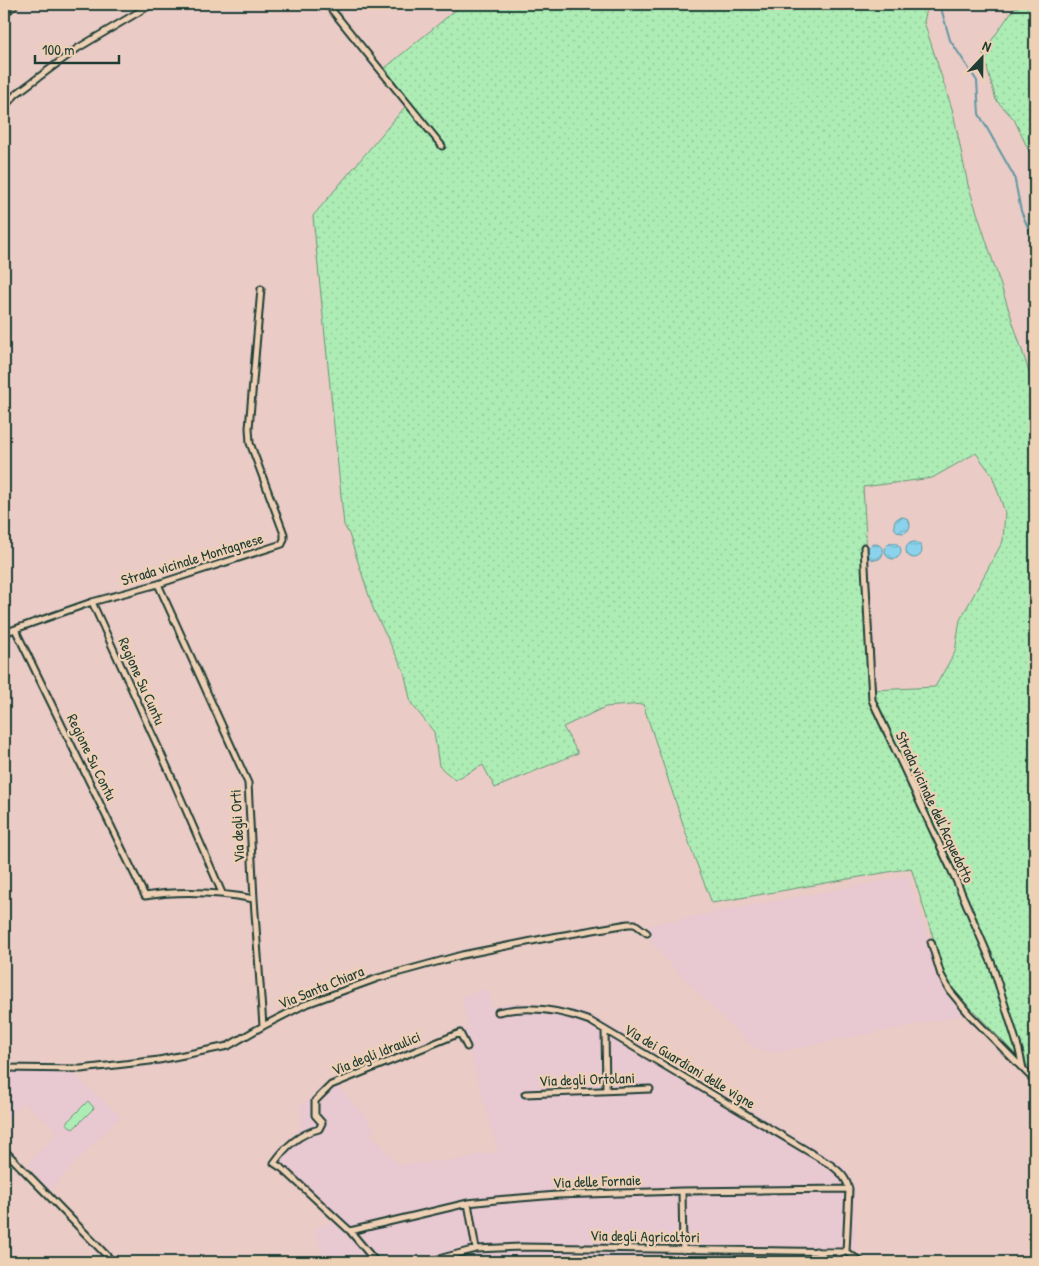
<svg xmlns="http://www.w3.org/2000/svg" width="1039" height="1266" font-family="'Patrick Hand',sans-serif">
<defs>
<pattern id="grass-dots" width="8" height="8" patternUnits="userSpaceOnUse" patternTransform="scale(1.25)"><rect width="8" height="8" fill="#adedb5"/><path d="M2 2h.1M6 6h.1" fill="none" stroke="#94cc9c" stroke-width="1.8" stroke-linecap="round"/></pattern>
<pattern id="water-waves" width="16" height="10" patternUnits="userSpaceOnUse" patternTransform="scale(1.25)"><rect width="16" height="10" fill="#8bd3ec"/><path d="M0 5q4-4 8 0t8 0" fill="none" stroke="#78b6cb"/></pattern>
</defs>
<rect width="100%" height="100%" fill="#eacbc6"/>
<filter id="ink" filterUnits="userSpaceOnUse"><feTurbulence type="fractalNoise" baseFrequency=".02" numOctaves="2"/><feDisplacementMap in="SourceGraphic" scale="10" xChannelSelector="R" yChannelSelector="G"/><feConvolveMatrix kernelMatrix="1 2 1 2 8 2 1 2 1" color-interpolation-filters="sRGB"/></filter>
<g filter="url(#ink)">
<path fill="#e8c8d1" d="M908 876 928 939 925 941 927 946 930 950 937 972 942 982 952 997 965 1012 962 1015 772 1053 758 1049 748 1043 676 970 651 942 650 936 649 925Z
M488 989 493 1008 506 1004 524 1003 579 1011 593 1016 841 1164 852 1177 855 1192V1262H325L315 1228 332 1221 276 1166 275 1153 299 1130 303 1120 301 1106 329 1083H336L375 1129 369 1133 400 1166 401 1165 460 1159 498 1151 464 1029 468 1027 462 996Z
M4 1070H68L120 1116 49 1190 28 1165 58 1131 23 1102 4 1121Z"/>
<path fill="url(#grass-dots)" stroke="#669574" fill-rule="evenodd" d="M463 4H928L924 22 953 112 968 185 1035 390V1072L1017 1056 948 984 911 868 712 903 693 854 643 704 605 707 563 727 578 753 495 788 483 765 455 780 439 766 434 732 411 703 404 671 374 611 349 534 344 525 313 216 410 101 385 68ZM976 453 992 475 1005 512 1003 541 960 620 955 652 935 687 875 690 863 487 932 478Z
M1020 4H1035V164L1014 119 996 100 983 53 1012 11Z"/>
<path fill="#adedb5" stroke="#669574" d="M88 1101 94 1108 73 1129 66 1123Z"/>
<path fill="url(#water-waves)" stroke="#6097a2" d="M894 525a8 8 0 1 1 16 0a8 8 0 1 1-16 0Z
M906 550a8 8 0 1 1 16 0a8 8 0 1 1-16 0Z
M885 551a8 8 0 1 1 16 0a8 8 0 1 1-16 0Z
M867 552a8 8 0 1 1 16 0a8 8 0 1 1-16 0Z"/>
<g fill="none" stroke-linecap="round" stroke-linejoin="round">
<path stroke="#6097a2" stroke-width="2" d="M942 4 941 8 950 40 977 81 979 114 1014 176 1021 211 1035 244"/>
<defs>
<path id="street" d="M327 4 442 146
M4 107 16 94 78 48 152 4
M864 547 872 700 956 880 992 964 1019 1050 1023 1069
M158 584 248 783 254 899 263 1026
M92 602 169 771 222 893
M15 629 145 896C182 890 217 892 254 899
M4 633 92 602 158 584 282 544 284 539V534L250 443 249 428 261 289
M931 942 941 975 950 991 969 1014 1035 1081
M498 1012C529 1005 561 1010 590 1021L831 1165C840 1172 846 1177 849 1189L846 1252
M605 1030 606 1090
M4 1068 81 1069 159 1060 228 1046 263 1026 304 1005 378 978 462 955 547 938 628 924H635L647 933
M525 1094 650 1089
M4 1150 113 1262
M682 1191 683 1250
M468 1203 476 1249
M350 1231 468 1203 496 1200 557 1195 682 1191 849 1189
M816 1251 821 1256 823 1262
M376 1262 350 1231 283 1169 274 1163C286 1146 299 1134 319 1129L322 1123 315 1115V1101L331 1085 460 1033 467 1047
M427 1262 476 1249 521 1247 846 1252 862 1262
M838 1262 839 1252"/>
</defs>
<use href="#street" stroke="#1f3d34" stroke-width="9"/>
<use href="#street" stroke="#eed0b5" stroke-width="5"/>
<defs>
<path id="rail" d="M4 18 19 4"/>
</defs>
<use href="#rail" stroke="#1f3d34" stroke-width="4"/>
<use href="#rail" stroke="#eed0b5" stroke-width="2" stroke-dasharray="5.5" stroke-linecap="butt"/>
</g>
</g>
<g text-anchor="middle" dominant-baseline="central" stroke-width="4.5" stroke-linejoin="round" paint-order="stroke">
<g font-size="15" fill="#1f3d34" stroke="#eed0b5">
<text transform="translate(192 559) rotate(-17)">Strada vicinale Montagnese</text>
<text transform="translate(142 681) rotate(66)">Regione Su Cuntu</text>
<text transform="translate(92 757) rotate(64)">Regione Su Contu</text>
<text transform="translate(935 807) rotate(65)">Strada vicinale dell'Acquedotto</text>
<text transform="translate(237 826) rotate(-93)">Via degli Orti</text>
<text transform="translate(321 987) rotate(-22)">Via Santa Chiara</text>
<text transform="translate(376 1053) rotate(-22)">Via degli Idraulici</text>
<text transform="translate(690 1066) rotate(31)">Via dei Guardiani delle vigne</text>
<text transform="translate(587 1079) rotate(-2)">Via degli Ortolani</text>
<text transform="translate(597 1181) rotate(-2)">Via delle Fornaie</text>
<text transform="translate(645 1236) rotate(1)">Via degli Agricoltori</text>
</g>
</g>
<rect width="1039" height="1266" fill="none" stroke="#eed0b5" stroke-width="20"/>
<rect x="10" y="10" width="1019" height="1246" fill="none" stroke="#1f3d34" stroke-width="2" filter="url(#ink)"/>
<g transform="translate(982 58) rotate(22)" stroke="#eed0b5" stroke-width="4" paint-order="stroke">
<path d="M0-4L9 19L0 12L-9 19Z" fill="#1f3d34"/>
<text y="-8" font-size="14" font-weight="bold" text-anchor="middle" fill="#1f3d34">N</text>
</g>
<path d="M35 55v8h84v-8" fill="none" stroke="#1f3d34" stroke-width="2.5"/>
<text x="42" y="55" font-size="15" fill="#1f3d34" stroke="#eed0b5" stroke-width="4" paint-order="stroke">100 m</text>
</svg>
